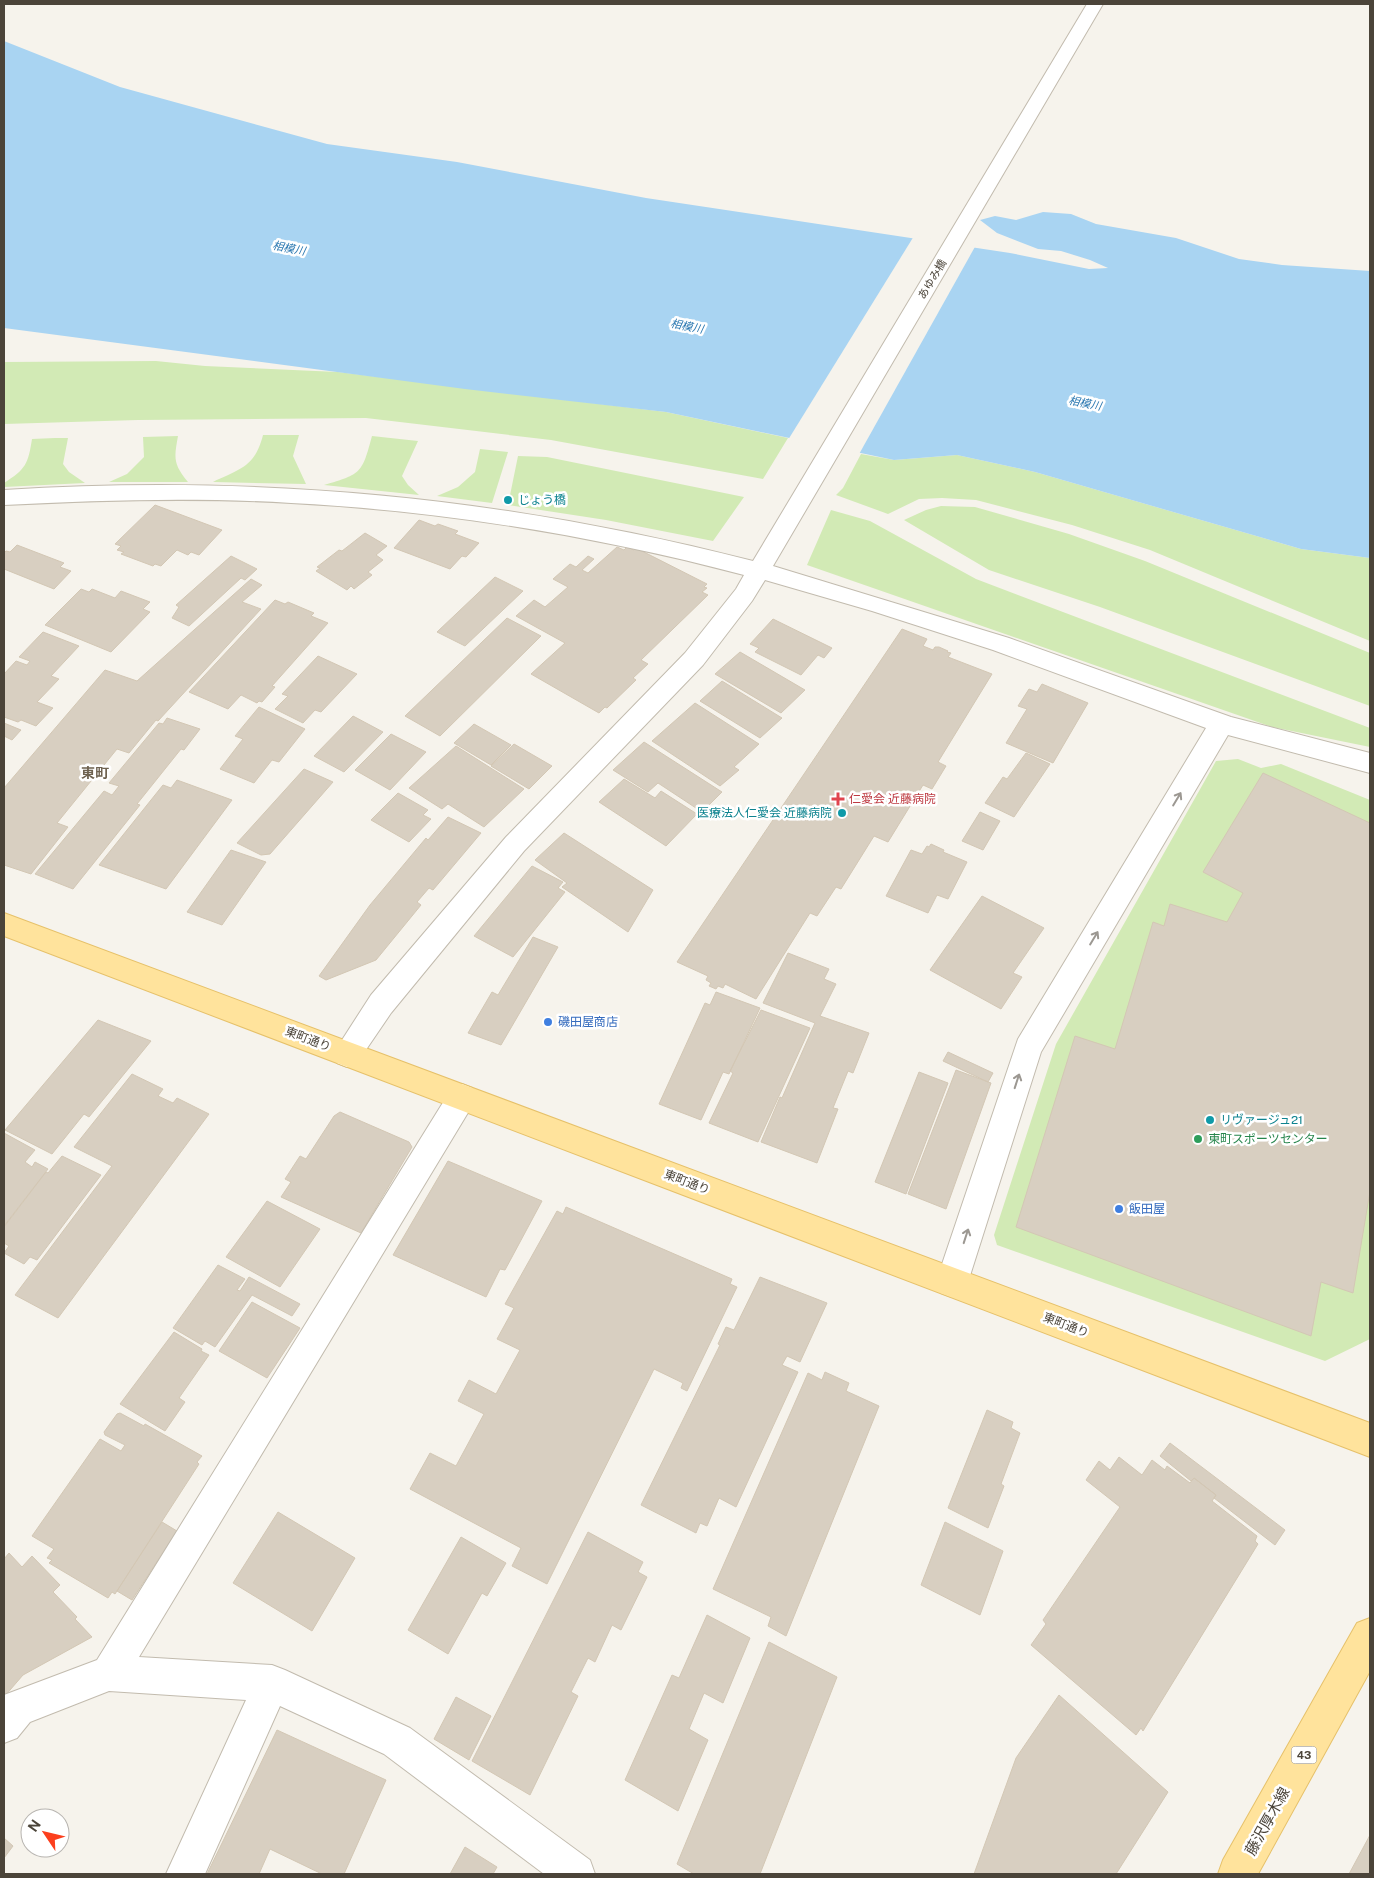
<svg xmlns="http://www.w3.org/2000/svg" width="1374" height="1878" font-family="'Public Sans','Noto Sans JP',sans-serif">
<rect width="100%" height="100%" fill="#f6f3ec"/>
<path fill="#d2eab5" d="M156 361 205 366 338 372 666 412 788 438 763 479 551 440 366 418 138 420 4 424V362Z
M263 435H299L293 456 306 484 213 482C240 469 255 467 263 435Z
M178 436C174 458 173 464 188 482H109L127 474 144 457 143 437Z
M372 436 418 441 402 476 408 485 419 495 324 485C362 474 362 473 372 436Z
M55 438H68L63 464 69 472 85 483 4 487V483C26 469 28 464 32 439Z
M480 449 508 452 492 503 437 496 458 487 475 472Z
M861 454 894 460 957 455 1035 472 1301 549 1370 558V641L1150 550 1072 525 976 500 942 498 919 499 888 514 836 495 843 488Z
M518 456 547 457 744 497 713 541 606 520 508 505Z
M941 506 975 507 1069 534 1145 561 1370 653V706L1100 607 989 570 904 520 926 510Z
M831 510 870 521 976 579 1370 728V747L1272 727 807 565Z
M1238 759 1261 768 1281 764 1370 800V1339L1325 1361 997 1245 994 1235 1056 1044 1216 761Z"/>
<path fill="#a9d4f2" d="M4 41 120 87 327 144 457 162 646 198 1010 253 1089 269 1108 268 1090 260 1061 251 1038 249 997 233 980 220 995 216 1016 220 1043 212 1071 214 1096 224 1176 238 1239 259 1282 265 1370 271V558L1301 549 1035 472 957 455 894 460 666 412 465 389 4 328Z"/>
<path fill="#f6f3ec" d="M914 236 976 245 858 456 788 440Z"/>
<path fill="#d8cfc1" stroke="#d3c7b4" d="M155 505 222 530 199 555 191 552 188 555 177 550 161 566 155 564 153 566 121 554 124 552 117 550 121 546 115 544Z
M419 520 435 526 438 524 458 531 455 534 479 543 466 557 462 556 450 569 394 548Z
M365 533 387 546 376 555 383 560 368 572 372 575 354 589 351 586 347 590 316 571 320 568 317 567 339 550 342 551Z
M17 545 64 563 60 567 71 571 54 589 4 569V553L6 551 10 552Z
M617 547 624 550 627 547 634 550 636 548 707 584 704 587 707 588 702 592 708 595 641 660 648 664 633 678 636 680 607 708 605 707 599 713 531 674 565 643 516 616 534 600 545 607 568 587 553 579 570 564 576 567 588 556 594 559 582 570 588 573Z
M231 556 257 569 245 580 241 578 189 626 172 618 179 607 176 605Z
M495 577 523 591 465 646 437 632Z
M251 579 262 585 242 602 261 609 158 721 156 720 129 753 117 749 57 823 68 827 31 874 4 865V788L105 670 137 681Z
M81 589 89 592 92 589 115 598 121 591 150 602 143 609 150 612 111 652 45 625Z
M275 600 285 604 288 602 314 613 311 616 328 623 272 686 275 687 262 702 259 701 257 703 241 695 228 709 189 692Z
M507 618 541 636 440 736 405 716Z
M773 619 832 648 824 658 818 655 801 675 755 652 759 648 750 644Z
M902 629 927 639 923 646 933 650 935 647H939L948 651 947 652 951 653 948 657 992 674 938 762 946 766 932 789 923 785 888 842 874 836 841 889 836 887 817 916 810 913 756 999 725 984 723 988 718 986 716 989 709 986 711 983 706 980 708 976 677 962Z
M43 632 79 646 51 676 59 679 37 702 53 708 36 726 21 720 18 722 4 717V674L16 661 27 665 30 661 19 657Z
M740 652 805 690 781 713 715 674Z
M318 656 357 674 321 712 315 710 303 723 275 709 288 696 282 694Z
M722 681 782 718 760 738 700 701Z
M1042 684 1088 703 1053 763 1006 743 1027 709 1018 706 1029 689 1037 692Z
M695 703 759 744 734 767 739 770 720 786 652 741Z
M259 707 305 729 279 762 272 760 254 783 220 769 243 739 235 736Z
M353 716 383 732 344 772 314 756Z
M167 718 200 729 184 750 181 749 137 804 140 805 73 889 35 874 104 791 112 795 119 786 109 783 159 723 163 724Z
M4 723 21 730 12 740 4 736Z
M474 724 511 745 491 765 454 743Z
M391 734 426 752 390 790 355 770Z
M644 742 722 792 702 812 658 783 648 792 613 770Z
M514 744 552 766 529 789 491 766Z
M456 746 524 789 484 827 448 804 442 809 409 788Z
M1026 753 1050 764 1014 817 985 803 1003 777 1007 779Z
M304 769 333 782 270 854 261 855 237 843Z
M1263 773 1370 823V1191L1353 1293 1321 1282 1311 1336 1016 1227 1075 1036 1115 1049 1153 922 1164 926 1170 904 1227 922 1243 893 1203 872Z
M624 779 655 798 661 791 697 814 666 846 599 802Z
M177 780 232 800 166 889 99 865 163 785 171 788Z
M398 793 428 810 423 815 431 819 409 842 371 820Z
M980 812 1000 821 983 850 962 841Z
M448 817 481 833 433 890 429 888 417 902 421 905 376 960 326 980 319 976 370 905 426 838 428 840Z
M564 833 653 890 628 932 562 887 567 883 535 860Z
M931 844 944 850 943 852 967 862 948 899 937 895 928 913 886 896 911 850 922 854 927 846 929 847Z
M231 850 266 862 222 925 187 912Z
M532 866 563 882 558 888 565 892 513 957 474 936Z
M982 896 1044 928 1013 973 1022 977 1001 1009 930 970Z
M533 937 558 947 501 1045 468 1033 492 992 498 995Z
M788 953 829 969 824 979 836 984 820 1016 869 1033 853 1073 848 1071 833 1108 838 1109 817 1163 761 1142 780 1097 782 1098 815 1023 763 1003Z
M716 992 760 1008 729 1074 723 1072 701 1120 659 1104 705 1003 710 1005Z
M761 1010 810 1028 758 1142 709 1123 733 1073 730 1071Z
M98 1020 151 1041 89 1117 84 1114 52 1154 5 1130Z
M948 1052 993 1073 988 1082 943 1061Z
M956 1070 991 1083 946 1209 908 1194Z
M919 1072 948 1083 906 1194 875 1182Z
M132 1074 163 1089 158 1096 173 1103 177 1098 209 1114 58 1318 15 1295 112 1166 74 1147Z
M340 1112 409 1142 412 1147 361 1233 281 1197 291 1182 285 1179 300 1156 306 1159 334 1116Z
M4 1133 35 1150 25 1162 32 1167 35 1162 48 1169 4 1226Z
M62 1156 101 1175 37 1260 30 1257 24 1264 4 1253 9 1246 4 1243V1227L46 1172 48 1173Z
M448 1161 542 1201 505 1270 500 1269 486 1297 393 1255Z
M267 1201 320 1229 280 1287 226 1257Z
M566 1207 732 1279 730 1284 737 1287 687 1391 681 1388 683 1383 654 1369 547 1584 512 1566 521 1548 410 1489 430 1453 456 1466 484 1414 458 1401 469 1380 496 1394 520 1350 497 1339 514 1308 505 1304 557 1211 563 1214Z
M218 1265 245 1279 237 1290 240 1291 249 1277 300 1304 292 1316 252 1295 215 1347 205 1341 202 1345 173 1328Z
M760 1277 827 1303 800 1362 787 1356 782 1365 798 1372 736 1507 719 1498 707 1526 700 1523 696 1533 641 1505 720 1345 718 1344 726 1327 734 1330Z
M252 1302 300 1328 267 1378 219 1351Z
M174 1332 202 1349 201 1351 209 1355 179 1398 185 1402 165 1431 120 1404Z
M825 1372 849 1383 846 1391 879 1406 786 1636 768 1626 771 1617 713 1589 808 1373 822 1380Z
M987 1410 1013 1422 1011 1428 1020 1433 1001 1484 1004 1486 988 1528 948 1508Z
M120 1413 144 1426 145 1424 202 1456 197 1462 199 1464 115 1594 112 1592 108 1598 49 1563 52 1560 47 1558 54 1549 32 1536 100 1439 121 1451 125 1445 105 1435 104 1432 117 1414Z
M1170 1443 1285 1530 1275 1545 1214 1498 1216 1495 1194 1478 1191 1481 1160 1456Z
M1119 1457 1142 1475 1152 1460 1165 1470 1167 1466 1190 1483 1194 1478 1216 1495 1212 1501 1257 1536 1255 1541 1258 1544 1143 1731 1141 1728 1136 1735 1031 1645 1046 1624 1043 1620 1120 1507 1086 1480 1099 1461 1110 1470Z
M278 1512 355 1558 312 1631 233 1583Z
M162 1522 177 1531 132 1600 117 1591Z
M945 1522 1003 1551 980 1615 921 1585Z
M588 1532 643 1562 638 1572 647 1577 621 1630 612 1625 595 1662 588 1658 571 1692 578 1696 530 1795 472 1761Z
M461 1537 506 1563 487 1596 482 1593 448 1654 408 1630Z
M9 1553 22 1567 32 1556 60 1585 53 1592 77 1617 75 1619 92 1637 23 1675 4 1697V1559Z
M707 1615 750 1638 723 1703 704 1693 689 1729 708 1740 678 1811 625 1780 672 1675 679 1678Z
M769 1642 837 1677 760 1874H694L677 1864Z
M1059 1695 1168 1792 1116 1874H974L1016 1758Z
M456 1697 491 1716 469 1760 434 1739Z
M277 1730 386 1780 344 1874H322L270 1849 259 1874H207Z
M1370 1835V1874H1349Z
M4 1838 13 1846 4 1858Z
M465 1847 497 1867 493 1874H450Z"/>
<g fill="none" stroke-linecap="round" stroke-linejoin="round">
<defs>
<path id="minor" d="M1087 4H1103L773 566 1009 638 1231 717 1370 753V773L1228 735 1041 1052 968 1282 963 1293 952 1297 941 1293 936 1282 1018 1039 1206 728 993 650 872 611 765 580 752 601 703 665 524 851 391 1013 357 1063 347 1067 337 1063 333 1054 371 995 506 837 685 653 736 589 744 575C596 536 444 511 291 503 195 497 99 500 4 505V490C262 474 503 497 753 561Z
M462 1084 472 1088 477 1097 472 1106 139 1657 272 1665 285 1670 410 1728 590 1860 595 1874H544L384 1754 280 1706 205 1874H166L246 1700 109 1691 30 1722 17 1738 4 1743V1695L97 1660 452 1088Z"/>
<path id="major" d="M4 913 1370 1423V1457L4 936Z
M1370 1618V1671L1258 1874H1218L1223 1860 1357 1623Z"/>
</defs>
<use href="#minor" stroke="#c2bbae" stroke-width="2"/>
<use href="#major" stroke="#e6c16a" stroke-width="2"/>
<use href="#minor" fill="#fff" fill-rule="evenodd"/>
<use href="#major" fill="#ffe39c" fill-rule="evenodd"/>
</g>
<defs><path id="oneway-shaft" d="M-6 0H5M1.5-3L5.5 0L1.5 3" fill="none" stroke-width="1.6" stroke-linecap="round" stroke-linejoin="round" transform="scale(1.25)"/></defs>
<g stroke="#9c9892">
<use href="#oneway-shaft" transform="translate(1177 799) rotate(-59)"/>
<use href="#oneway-shaft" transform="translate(1094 938) rotate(-59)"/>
<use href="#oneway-shaft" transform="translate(1017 1081) rotate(-72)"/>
<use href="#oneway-shaft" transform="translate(966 1236) rotate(-72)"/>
</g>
<g fill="#0f9aa8" stroke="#fff" stroke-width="2">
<circle cx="508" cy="500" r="5"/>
<circle cx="842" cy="813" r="5"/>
<circle cx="1210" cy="1120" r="5"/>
</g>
<path fill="#e0444e" stroke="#fff" stroke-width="2" d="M835.5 791.5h5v5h5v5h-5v5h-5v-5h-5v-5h5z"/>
<g fill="#3f7fe0" stroke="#fff" stroke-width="2">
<circle cx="548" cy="1022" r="5"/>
<circle cx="1119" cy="1209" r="5"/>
</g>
<circle fill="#2e9e5b" stroke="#fff" stroke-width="2" cx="1198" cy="1139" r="5"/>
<g text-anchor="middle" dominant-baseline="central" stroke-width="5" stroke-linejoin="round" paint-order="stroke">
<g font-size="11" font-style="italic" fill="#2e7ab2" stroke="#fff">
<text transform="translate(289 248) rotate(11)">相模川</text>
<text transform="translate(687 326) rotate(11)">相模川</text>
<text transform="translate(1085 403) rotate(11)">相模川</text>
</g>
<g font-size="11" fill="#4b4439" stroke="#fff">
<text transform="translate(932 279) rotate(-59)">あゆみ橋</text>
</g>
<rect fill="#fff" stroke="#817c74" stroke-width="1" x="1291.5" y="1746.5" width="25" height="17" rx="4"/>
<g font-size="11" font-weight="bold" fill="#4b4439">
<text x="1304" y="1755">43</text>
</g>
<g font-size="12" fill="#0d838f" stroke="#fff" text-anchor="start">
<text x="518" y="500">じょう橋</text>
<text x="832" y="813" text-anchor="end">医療法人仁愛会 近藤病院</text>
<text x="1220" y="1120">リヴァージュ21</text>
</g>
<g font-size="12" fill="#be3a42" stroke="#fff" text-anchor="start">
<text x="849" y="799">仁愛会 近藤病院</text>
</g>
<g font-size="12" fill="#366cbe" stroke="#fff" text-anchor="start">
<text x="558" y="1022">磯田屋商店</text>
<text x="1129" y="1209">飯田屋</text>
</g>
<g font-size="12" fill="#4b4439" stroke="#fff">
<text transform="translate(308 1039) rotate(21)">東町通り</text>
<text transform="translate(687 1182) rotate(21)">東町通り</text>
<text transform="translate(1066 1325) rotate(21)">東町通り</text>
</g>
<g font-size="12" fill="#27864d" stroke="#fff" text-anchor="start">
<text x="1208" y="1139">東町スポーツセンター</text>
</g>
<g font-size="14" font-weight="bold" fill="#6e6250" stroke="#fff">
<text x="95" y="773">東町</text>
</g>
<g font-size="15" fill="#4b4439" stroke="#fff">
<text transform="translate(1267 1821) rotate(-61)">藤沢厚木線</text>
</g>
</g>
<rect width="1374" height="1878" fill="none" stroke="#4b4439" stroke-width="10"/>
<g transform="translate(45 1833) rotate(305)"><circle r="24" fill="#ffffff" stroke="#b7b4b0"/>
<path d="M0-4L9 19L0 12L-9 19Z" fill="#fc3f1d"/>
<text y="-8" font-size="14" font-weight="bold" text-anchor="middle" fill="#4b4439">N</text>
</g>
</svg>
